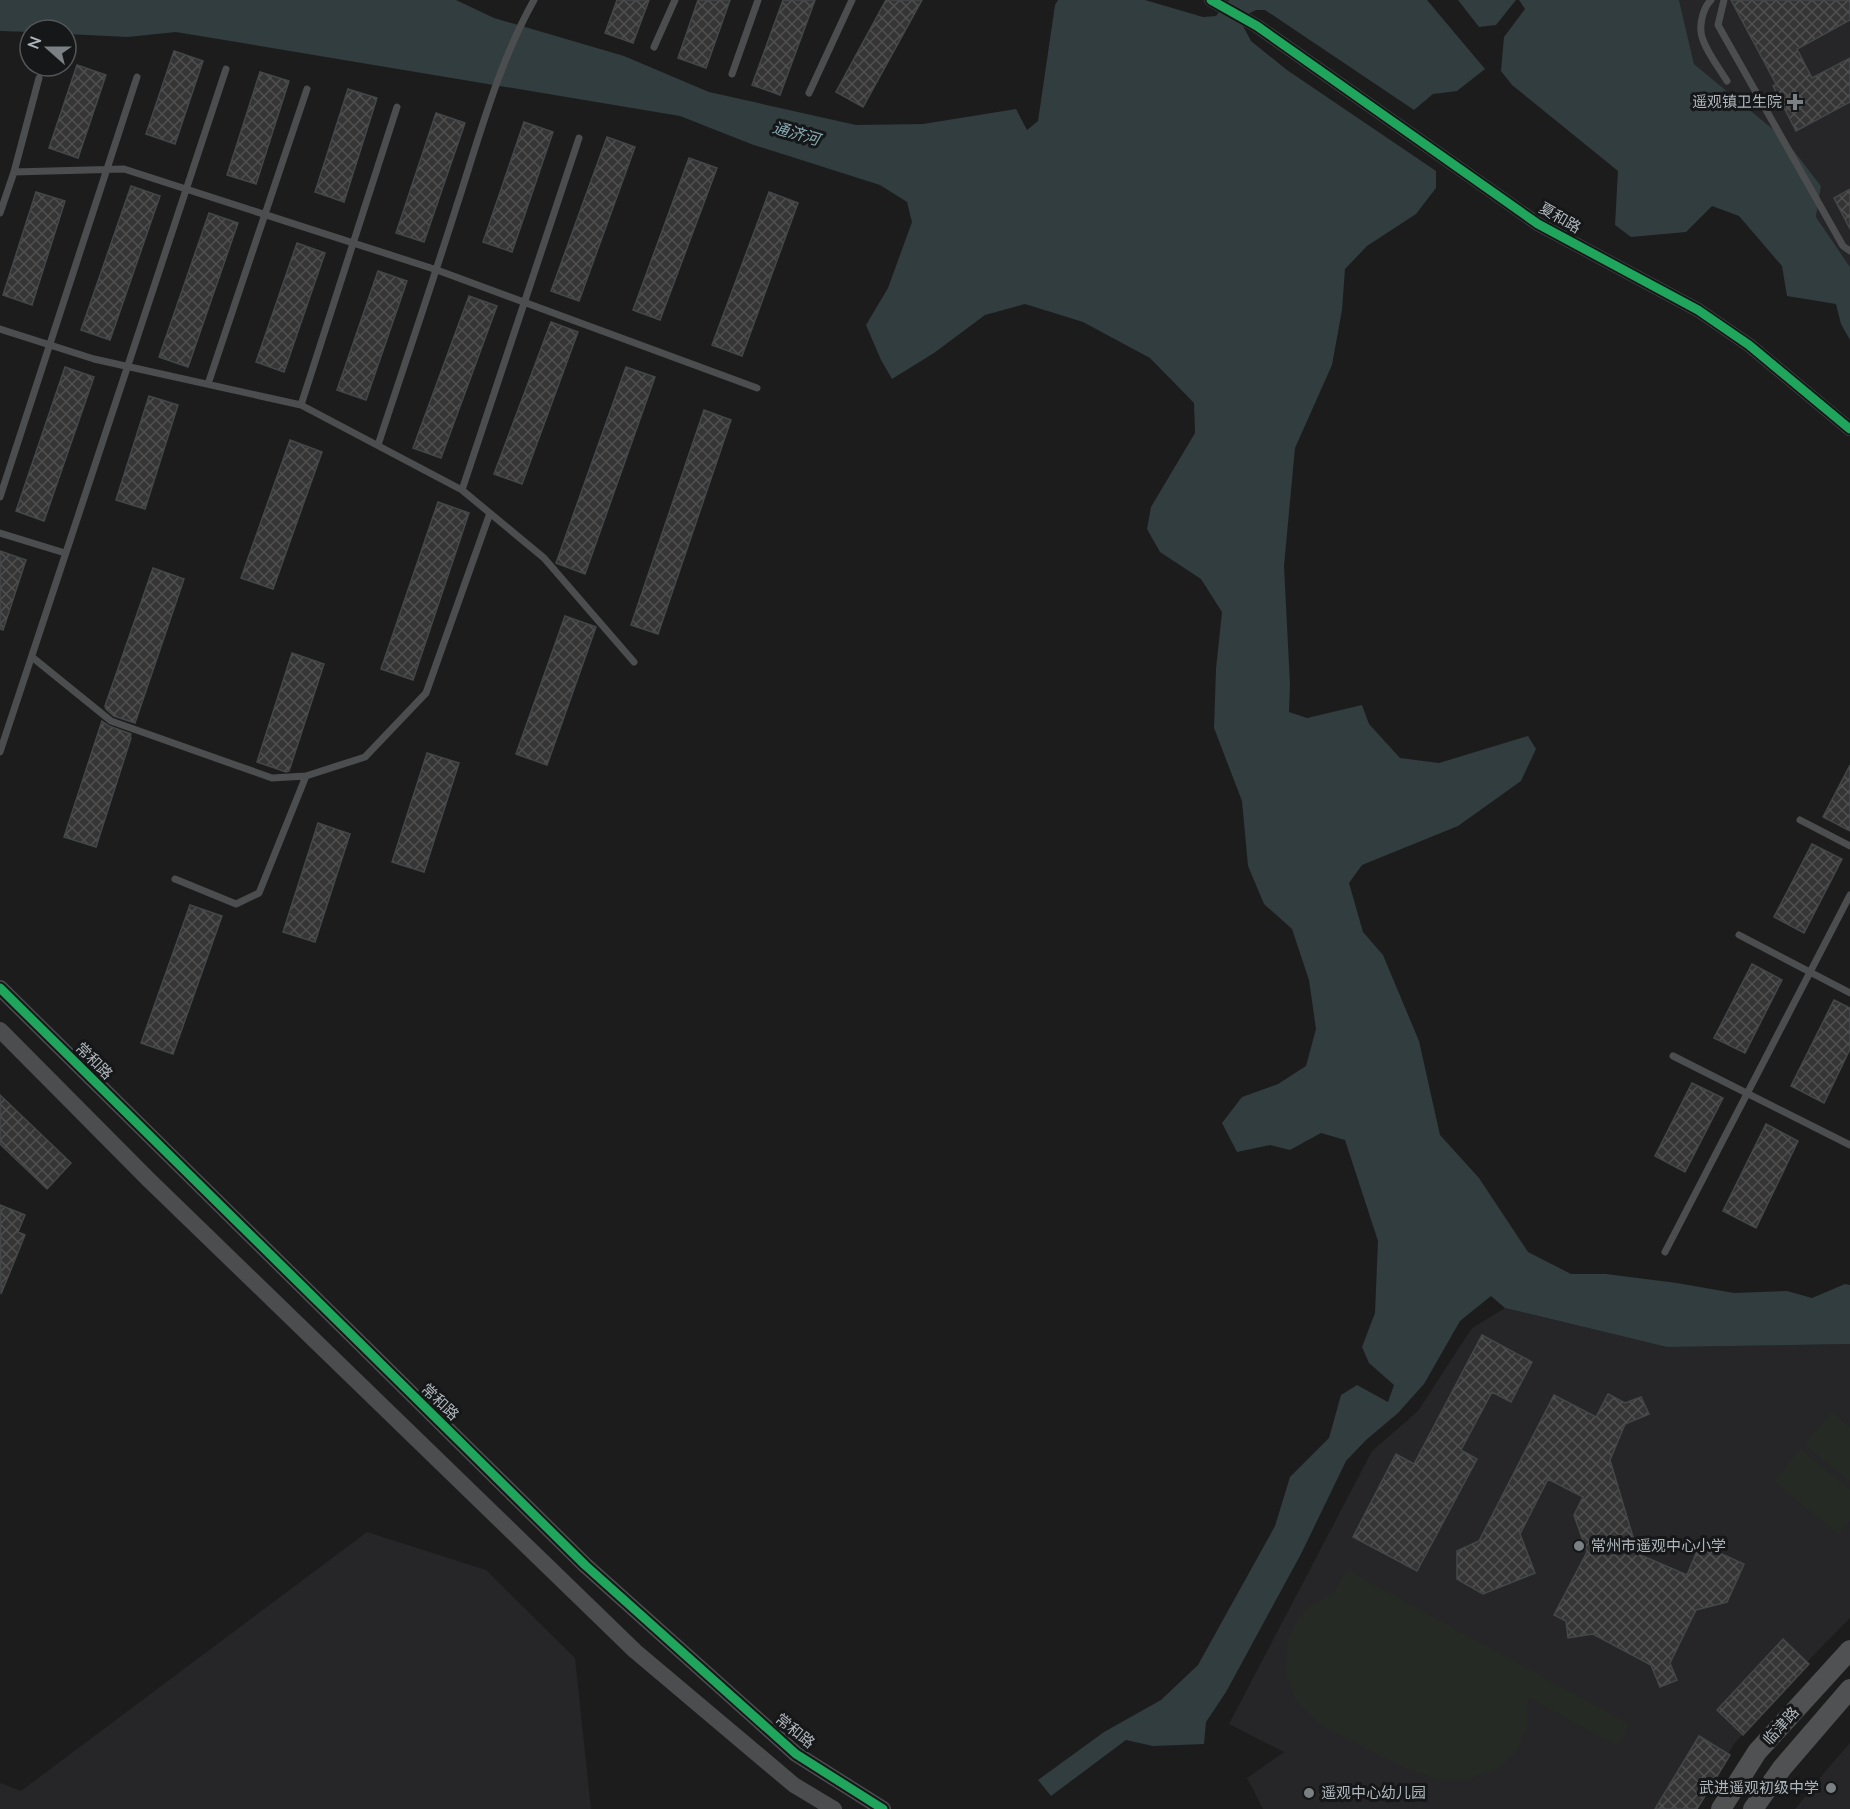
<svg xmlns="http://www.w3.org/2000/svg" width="1850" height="1809" font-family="'Nunito Sans','Noto Sans SC',sans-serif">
<defs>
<pattern id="building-cross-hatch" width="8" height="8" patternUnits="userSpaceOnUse" patternTransform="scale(1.5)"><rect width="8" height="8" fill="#353536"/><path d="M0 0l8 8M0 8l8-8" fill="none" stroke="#505051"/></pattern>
</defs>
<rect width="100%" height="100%" fill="#1c1c1c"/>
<path fill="#262628" d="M1679 0H1850V267L1816 217 1821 186 1785 139 1694 64Z
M1505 1308 1667 1347 1850 1344V1618L1811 1658 1734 1744 1696 1809H1263L1247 1778 1284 1752 1229 1724 1372 1451 1418 1411 1472 1328Z
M367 1532 486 1570 575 1658 591 1809H0V1783L21 1791Z
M1850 1743V1809H1795L1828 1768Z"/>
<path fill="#252b24" d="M1832 1412 1850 1428V1482L1805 1444Z
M1801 1449 1850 1490V1520L1838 1534 1774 1481Z
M1347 1570 1629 1724 1618 1746 1528 1697 1527 1726 1518 1749 1500 1767 1469 1779H1437L1399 1765 1321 1725 1295 1699 1286 1672 1288 1639 1298 1619 1309 1607 1334 1593Z"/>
<path fill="#313d3f" d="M0 0H456L494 18 624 56 709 92 856 125 923 124 1016 109 1027 130 1038 121 1055 5 1058 0H1145L1203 17 1216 16 1229 0H1427L1485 69 1457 91 1433 94 1414 110 1265 10H1256L1248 14 1243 26 1251 41 1287 70 1436 171V188L1416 214 1367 246 1345 269 1342 310 1332 365 1295 448 1284 566 1290 684 1289 712 1307 718 1362 705 1369 724 1400 758 1439 763 1528 736 1536 749 1521 781 1458 826 1362 865 1349 883 1363 932 1383 955 1419 1041 1440 1135 1479 1178 1528 1252 1571 1274H1606L1677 1283 1734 1293 1787 1291 1812 1298 1845 1284 1850 1285V1344L1667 1347 1505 1308 1491 1296 1460 1321 1424 1384 1398 1413 1366 1440 1346 1461 1301 1554 1226 1692 1206 1722 1204 1744 1153 1746 1126 1740 1051 1796 1038 1780 1104 1732 1161 1700 1198 1665 1275 1526 1290 1477 1329 1438 1341 1395 1357 1385 1388 1402 1394 1385 1369 1363 1362 1347 1375 1313 1378 1241 1345 1140 1321 1133 1290 1150 1270 1145 1237 1152 1222 1123 1242 1097 1278 1084 1306 1066 1316 1029 1309 980 1292 929 1264 904 1248 866 1242 801 1214 728 1216 669 1222 612 1201 579 1160 552 1147 529 1151 507 1195 433 1194 403 1150 358 1083 322 1025 304 985 315 934 353 892 379 881 360 866 325 888 288 912 222 907 202 880 185 751 144 680 116 176 32 128 37 66 34V30H30V32L0 31Z
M1458 0H1516L1496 25 1479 27Z
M1519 0H1679L1694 64 1785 139 1821 186 1816 217 1850 267V340L1841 324 1836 304 1787 296 1782 266 1739 216 1712 206 1686 232 1631 237 1615 225 1618 171 1512 85 1501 71 1504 37 1525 9Z"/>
<path fill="url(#building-cross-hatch)" stroke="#444748" stroke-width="1.5" d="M617 0H649L633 43 605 33Z
M698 0H730L706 68 678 58Z
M783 0H815L780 95 752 85Z
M886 0H922L863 107 836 92Z
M1731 0H1850V20L1797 49 1812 78 1850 58V102L1796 131 1773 86 1776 84Z
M174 51 203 61 175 144 146 134Z
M77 65 106 75 78 158 49 148Z
M260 72 289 81 256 184 227 175Z
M348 89 377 98 344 202 315 192Z
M436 113 465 123 424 242 396 233Z
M524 122 553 132 512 252 483 242Z
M607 137 635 147 579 301 551 291Z
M689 158 717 168 660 320 633 310Z
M131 186 160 196 110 340 81 330Z
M1850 189V229L1834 198Z
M36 192 65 201 32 305 3 295Z
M769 192 798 203 742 356 712 345Z
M209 213 238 223 188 367 159 357Z
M297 243 325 253 284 372 256 362Z
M378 271 407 281 366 400 337 390Z
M469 296 497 306 441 458 413 448Z
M551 322 578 332 522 484 494 474Z
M65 367 94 377 44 521 16 511Z
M626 367 655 377 585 574 556 563Z
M149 396 178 405 145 509 116 500Z
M704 410 731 420 658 634 631 625Z
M290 440 322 452 273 589 241 578Z
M438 502 469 513 413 680 381 669Z
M0 551 26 560 3 630 0 629Z
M153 568 184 579 135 723 114 716 106 709 105 706Z
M565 616 596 627 547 765 516 754Z
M292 653 324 664 289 771 286 772 257 762Z
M102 721 109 726 131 734 130 737 131 738 96 847 64 837Z
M427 753 459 763 424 872 392 862Z
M1850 765V831L1823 817Z
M318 823 350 834 315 942 283 932Z
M1812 844 1842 859 1804 933 1774 917Z
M190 905 222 916 173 1054 141 1043Z
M1752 964 1782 980 1745 1053 1714 1038Z
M1834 1000 1850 1008V1049L1824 1103 1791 1086Z
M1692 1083 1723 1098 1685 1172 1655 1156Z
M0 1095 71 1163 47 1189 0 1144Z
M1766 1124 1798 1141 1756 1228 1723 1211Z
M0 1205 25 1215 18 1232 25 1235 1 1294Z
M1482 1335 1532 1362 1511 1402 1492 1392 1461 1450 1477 1459 1417 1571 1353 1537 1396 1454 1414 1464Z
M1608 1394 1625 1403 1641 1397 1649 1414 1625 1424 1610 1460 1638 1554 1687 1575 1700 1544 1744 1564 1727 1602 1696 1610 1670 1663 1677 1680 1660 1687 1651 1665 1593 1634 1568 1638 1566 1621 1554 1615 1587 1552 1574 1515 1583 1497 1548 1479 1520 1534 1535 1573 1483 1594 1457 1579V1551L1479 1541 1554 1395 1596 1417Z
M1783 1639 1809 1664 1743 1735 1717 1710Z
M1699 1736 1730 1755 1697 1809H1655Z"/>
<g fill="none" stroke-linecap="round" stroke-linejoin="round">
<path stroke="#4b4d4e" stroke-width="7" d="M1711 0C1702 9 1698 29 1703 40 1708 54 1719 68 1727 81
M1724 0 1718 25 1843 246 1850 251
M654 47 675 0
M732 74 758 0
M809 93 852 0
M14 172 124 169 437 270 757 388
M0 213 14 172 39 78
M0 329 94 359 301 405 462 490 544 558 634 662
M208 384 307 89
M301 405 397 107
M378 445C404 366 431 287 456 208 479 138 498 64 534 0
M462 490 579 138
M0 497 137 77
M0 533 65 553
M32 657 111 721 272 778 306 776 365 757 426 693 490 513
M0 752 226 69
M1800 820 1850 846
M175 879 236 904 259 893 306 776
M1739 935 1850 993
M1673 1056 1850 1145
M1665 1252 1850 895"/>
<path stroke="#4b4d4e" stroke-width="14" d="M1211 0 1257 26 1538 224 1698 310 1749 345 1850 429"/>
<path stroke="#4b4d4e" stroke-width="16" d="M0 988 585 1565 796 1754 883 1809
M0 1030 148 1179 635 1651 794 1785 834 1809"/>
<path stroke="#4f5153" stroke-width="20" d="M1721 1809 1757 1752 1850 1650
M1753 1809 1782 1768 1850 1689"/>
<defs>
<path id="cycleway" d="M1211 0 1257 26 1538 224 1698 310 1749 345 1850 429
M0 988 585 1565 796 1754 883 1809"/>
</defs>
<use href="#cycleway" stroke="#161718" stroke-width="13"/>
<use href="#cycleway" stroke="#20a55d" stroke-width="9"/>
</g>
<g fill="#7b8084" stroke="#161718" stroke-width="2">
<path d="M1792 93h6v6h6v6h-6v6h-6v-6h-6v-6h6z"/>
<circle cx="1579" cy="1546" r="6"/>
<circle cx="1831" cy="1788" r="6"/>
<circle cx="1309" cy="1793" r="6"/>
</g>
<g text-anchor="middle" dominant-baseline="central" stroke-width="6" stroke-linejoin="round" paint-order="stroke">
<g font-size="15" fill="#aeb6bc" stroke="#161718" text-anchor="end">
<text x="1782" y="102">遥观镇卫生院</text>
<text x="1591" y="1546" text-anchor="start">常州市遥观中心小学</text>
<text x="1819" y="1788">武进遥观初级中学</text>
<text x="1321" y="1793" text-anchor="start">遥观中心幼儿园</text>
</g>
<g font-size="15" fill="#aeb6bc" stroke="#161718">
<text transform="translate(1560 218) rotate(30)">夏和路</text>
<text transform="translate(94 1061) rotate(45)">常和路</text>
<text transform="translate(440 1402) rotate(44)">常和路</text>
<text transform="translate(1781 1726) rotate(-48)">临津路</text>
<text transform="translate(795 1731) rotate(39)">常和路</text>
</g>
<g font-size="16" font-style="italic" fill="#88abb4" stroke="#161718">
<text transform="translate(796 134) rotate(16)">通济河</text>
</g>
</g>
<g transform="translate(48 48) rotate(291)"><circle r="28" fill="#161718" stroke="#53575a" stroke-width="1.5"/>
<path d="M0-4.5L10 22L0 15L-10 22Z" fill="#7b8084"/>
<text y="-9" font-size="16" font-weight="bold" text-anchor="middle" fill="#aeb6bc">N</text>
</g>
</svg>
